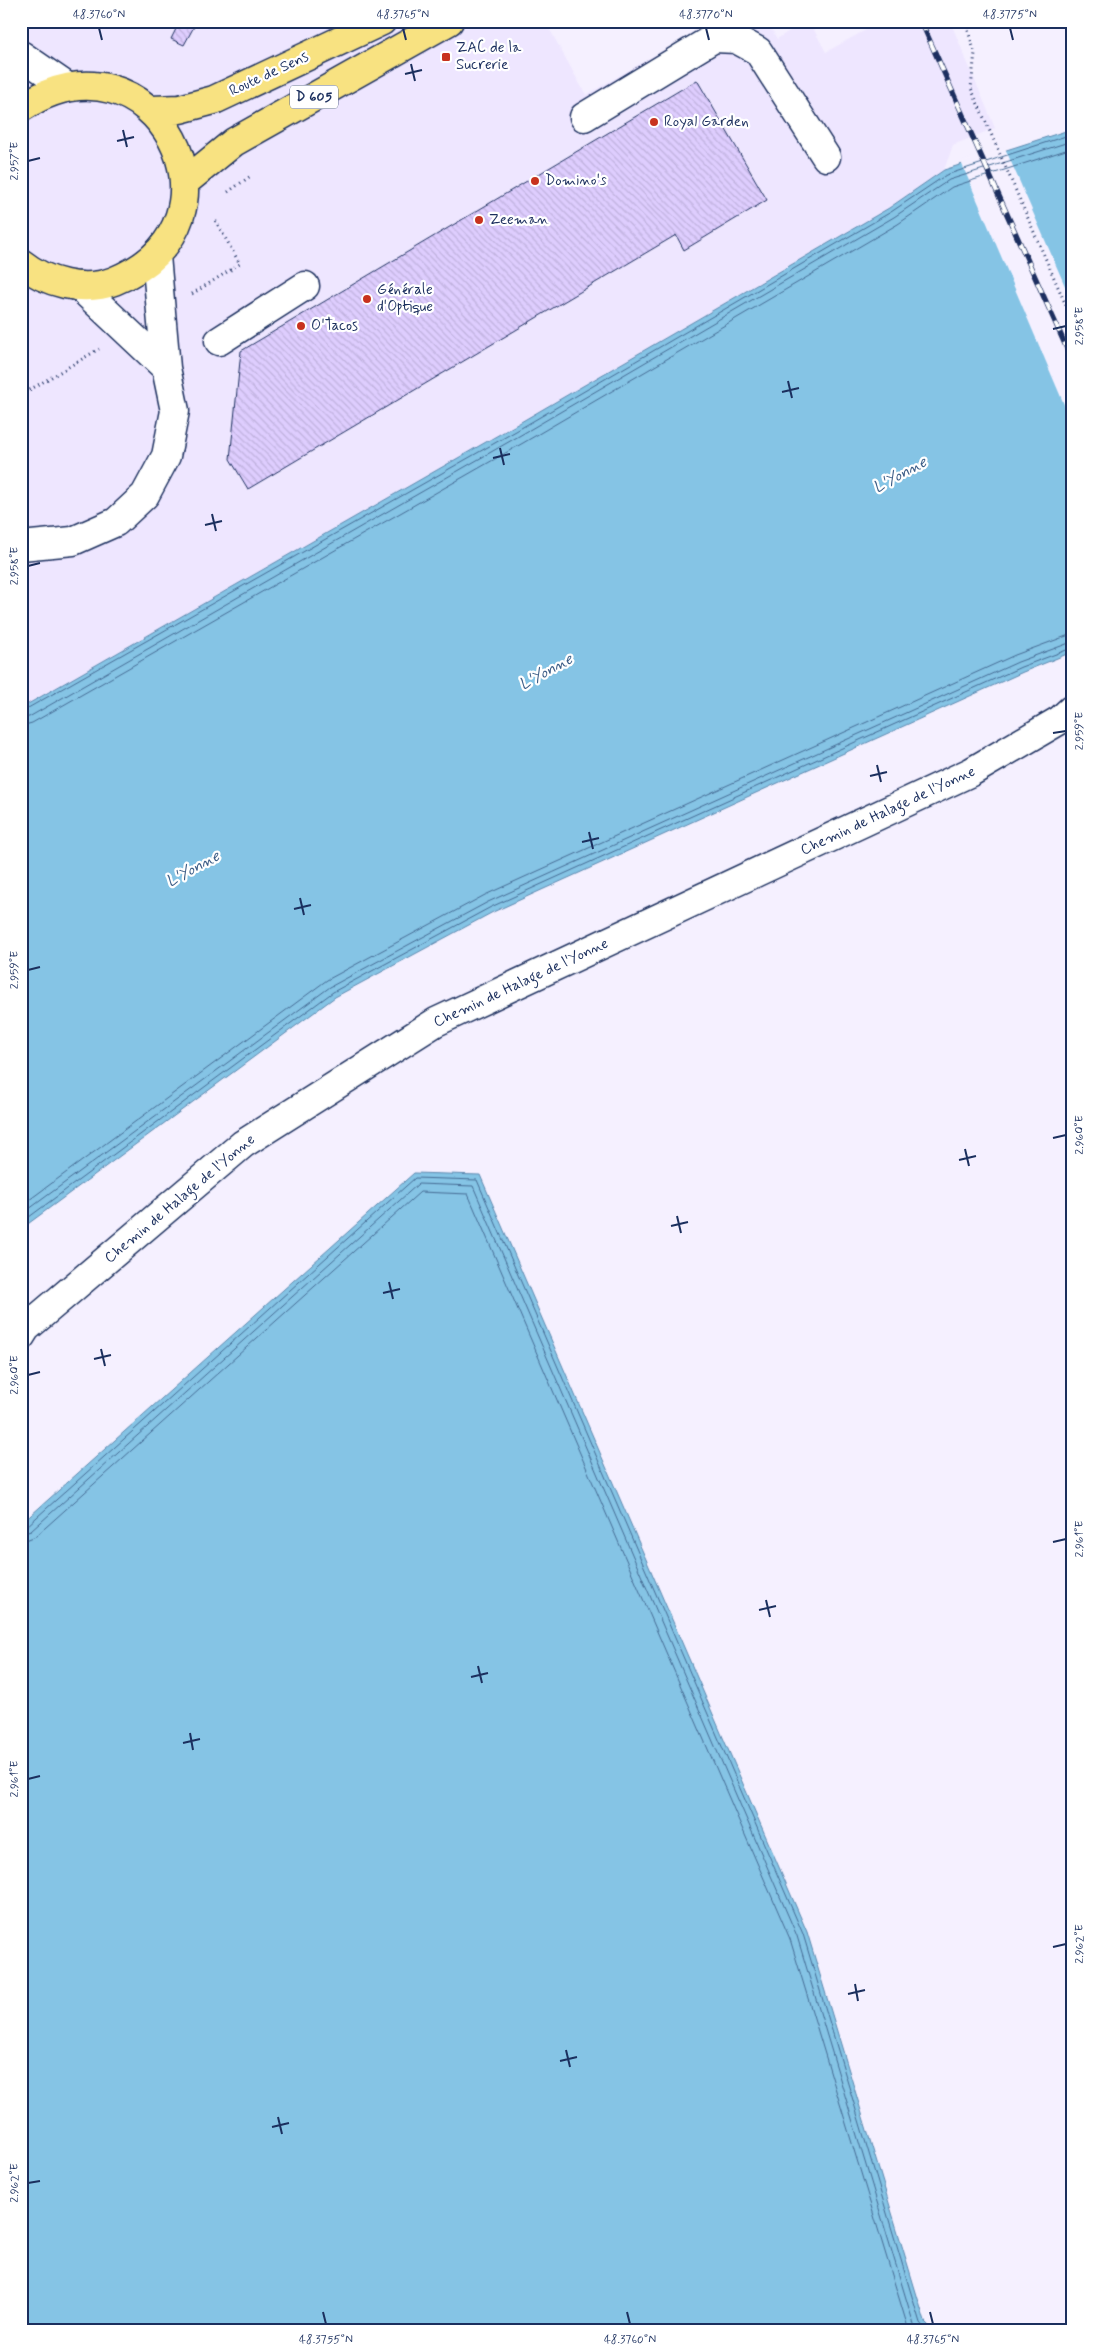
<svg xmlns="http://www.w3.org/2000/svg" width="1093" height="2352" font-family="Mynerve,sans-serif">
<defs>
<pattern id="building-back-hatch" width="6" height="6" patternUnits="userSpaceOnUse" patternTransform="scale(1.25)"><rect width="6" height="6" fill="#decdfe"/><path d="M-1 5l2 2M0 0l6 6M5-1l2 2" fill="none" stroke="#beb0dc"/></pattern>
</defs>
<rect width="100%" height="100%" fill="#f5f0ff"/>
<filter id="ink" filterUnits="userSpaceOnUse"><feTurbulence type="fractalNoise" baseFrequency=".02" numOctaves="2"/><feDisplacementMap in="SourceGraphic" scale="10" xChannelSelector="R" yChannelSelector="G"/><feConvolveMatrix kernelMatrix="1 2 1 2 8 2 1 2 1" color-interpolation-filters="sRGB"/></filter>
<g filter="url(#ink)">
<path fill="#eee6ff" d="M21 21H545L586 95 714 21H767L777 39 805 21H809L826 52 882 21H950L995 128 953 145 944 170 889 208 514 426 21 708Z"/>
<path fill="#85c4e5" stroke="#5b88af" d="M1072 129V652L1023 672 493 912 335 997 21 1229V708L514 426 889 208 944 170Z
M414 1173 480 1175 807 1932 925 2322 934 2331H21V1524Z"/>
<path fill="#f5f0ff" d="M1005 148 1072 302V423L961 162Z"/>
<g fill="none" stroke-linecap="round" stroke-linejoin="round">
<path stroke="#456b94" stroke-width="1" d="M21 712 516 431 891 212 946 175 1072 134
M21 718 29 717 519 436 894 217 949 180 1072 141
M21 726 32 723 523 443 898 224 952 187 1072 148
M21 1206 327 980 485 895 1015 655 1072 634
M21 1215 330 987 488 902 1018 662 1072 642
M21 1223 333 992 491 907 1021 667 1072 648
M21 1528 27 1526 415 1178 477 1180 803 1934 920 2323 927 2331
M21 1534 31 1531 418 1184 473 1186 797 1936 914 2325 918 2331
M21 1542 36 1536 420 1192 468 1194 790 1939 909 2331"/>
</g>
<path fill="url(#building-back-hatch)" stroke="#1b2f5e" d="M180 21H197L184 45 171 39Z
M697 80 767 200 684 250 676 235 248 489 230 459 241 351Z"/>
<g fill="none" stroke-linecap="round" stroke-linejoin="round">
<defs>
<path id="minor" d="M21 55 66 86
M584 117 714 38 736 39 758 51 826 157
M79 286 166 368
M219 341 305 286
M21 546 73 541 116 522 145 495 166 456 175 411 166 368 156 256
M21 1336 26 1328 243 1144 436 1022 971 772 1060 720 1072 709"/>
<path id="major" d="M21 108C153 19 260 222 114 281 83 293 46 283 21 263
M151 110 180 109 214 100 382 21
M185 182 234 142 449 21"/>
</defs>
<use href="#minor" stroke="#1b2f5e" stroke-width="31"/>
<use href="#major" stroke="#1b2f5e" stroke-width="31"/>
<path stroke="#1b2f5e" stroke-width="3" stroke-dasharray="1 4" stroke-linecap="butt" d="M965 21 975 53 971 88 1072 319
M228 192 252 175
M192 294 240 264 214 218
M21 395 99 349"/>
<use href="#minor" stroke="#fff" stroke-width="28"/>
<use href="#major" stroke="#f8e281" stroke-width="28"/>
<defs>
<path id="rail" d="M921 21 1072 360"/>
</defs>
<use href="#rail" stroke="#1b2f5e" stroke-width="5.5"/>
<use href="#rail" stroke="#fff" stroke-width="4" stroke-dasharray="11" stroke-linecap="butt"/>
</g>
</g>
<path fill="none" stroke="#1b2f5e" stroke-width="2" d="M99 28 102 40M403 28 406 40M706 28 709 40M1010 28 1013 40M411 64 415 81M405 74 422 70M123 130 127 147M117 141 134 137M28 161 40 158M1053 329 1066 326M788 381 792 398M782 392 799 388M500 448 504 465M493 458 510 454M212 514 216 531M205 525 222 521M28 566 40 563M1053 733 1066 731M877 765 881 782M870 776 887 772M589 832 593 849M582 842 599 838M300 898 304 915M294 909 311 905M28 970 40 967M1053 1138 1066 1135M965 1149 969 1166M959 1160 976 1156M677 1216 681 1233M671 1226 688 1222M389 1282 393 1299M383 1293 400 1289M101 1349 105 1366M94 1359 111 1355M28 1375 40 1372M1053 1542 1066 1539M766 1600 770 1617M759 1610 776 1606M478 1666 482 1683M471 1677 488 1673M190 1733 193 1750M183 1743 200 1739M28 1779 40 1776M1053 1947 1066 1944M855 1984 858 2001M848 1994 865 1990M566 2050 570 2067M560 2061 577 2057M278 2117 282 2134M272 2127 289 2123M28 2183 40 2181M323 2312 326 2324M627 2312 630 2324M930 2312 933 2324"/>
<g fill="#c8321e" stroke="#fff" stroke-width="2">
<rect x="441" y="52" width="10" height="10" rx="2.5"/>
<circle cx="654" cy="122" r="5"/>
<circle cx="535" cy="181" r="5"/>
<circle cx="479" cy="220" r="5"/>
<circle cx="367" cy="299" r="5"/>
<circle cx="301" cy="326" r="5"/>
</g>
<g text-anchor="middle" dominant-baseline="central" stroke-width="4.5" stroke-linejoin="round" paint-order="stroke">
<rect fill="#fff" stroke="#5f6d8e" stroke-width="1" x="290" y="85.5" width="48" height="23" rx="4"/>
<g font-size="14" font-weight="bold" fill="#1b2f5e">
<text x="314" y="97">D 605</text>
</g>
<g font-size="15" fill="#1b2f5e" stroke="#fff" text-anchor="start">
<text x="456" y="48">ZAC de la<tspan x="456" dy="17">Sucrerie</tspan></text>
<text x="664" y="122">Royal Garden</text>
<text x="545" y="181">Domino's</text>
<text x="489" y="220">Zeeman</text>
<text x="377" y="290">Générale<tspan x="377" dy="17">d'Optique</tspan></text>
<text x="311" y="326">O'Tacos</text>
</g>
<g font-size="15" fill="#1b2f5e" stroke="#fff">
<text transform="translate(269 74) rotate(-25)">Route de Sens</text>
<text transform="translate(888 811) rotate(-25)">Chemin de Halage de l'Yonne</text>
<text transform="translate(521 983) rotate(-25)">Chemin de Halage de l'Yonne</text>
<text transform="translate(180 1199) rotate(-40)">Chemin de Halage de l'Yonne</text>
</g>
<g font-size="16" font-style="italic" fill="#3b5c86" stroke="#fff">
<text transform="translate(900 475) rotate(-29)">L'Yonne</text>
<text transform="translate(546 672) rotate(-29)">L'Yonne</text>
<text transform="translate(193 869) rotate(-29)">L'Yonne</text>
</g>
</g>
<rect width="1093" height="2352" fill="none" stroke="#fff" stroke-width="55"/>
<rect x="28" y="28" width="1038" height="2296" fill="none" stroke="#1b2f5e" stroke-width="2"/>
<g font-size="12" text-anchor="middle" fill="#1b2f5e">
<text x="99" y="18">48.3760°N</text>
<text x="403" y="18">48.3765°N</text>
<text x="706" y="18">48.3770°N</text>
<text x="1010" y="18">48.3775°N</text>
<text transform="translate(14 161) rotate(-90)" y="4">2.957°E</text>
<text transform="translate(1079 326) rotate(-90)" y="4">2.958°E</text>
<text transform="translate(14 566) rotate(-90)" y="4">2.958°E</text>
<text transform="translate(1079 731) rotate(-90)" y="4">2.959°E</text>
<text transform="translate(14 970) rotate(-90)" y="4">2.959°E</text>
<text transform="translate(1079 1135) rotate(-90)" y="4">2.960°E</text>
<text transform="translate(14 1375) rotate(-90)" y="4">2.960°E</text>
<text transform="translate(1079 1539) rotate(-90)" y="4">2.961°E</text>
<text transform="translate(14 1779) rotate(-90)" y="4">2.961°E</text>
<text transform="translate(1079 1944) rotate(-90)" y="4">2.962°E</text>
<text transform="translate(14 2183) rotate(-90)" y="4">2.962°E</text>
<text x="326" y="2343">48.3755°N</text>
<text x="630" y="2343">48.3760°N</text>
<text x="933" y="2343">48.3765°N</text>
</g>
</svg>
